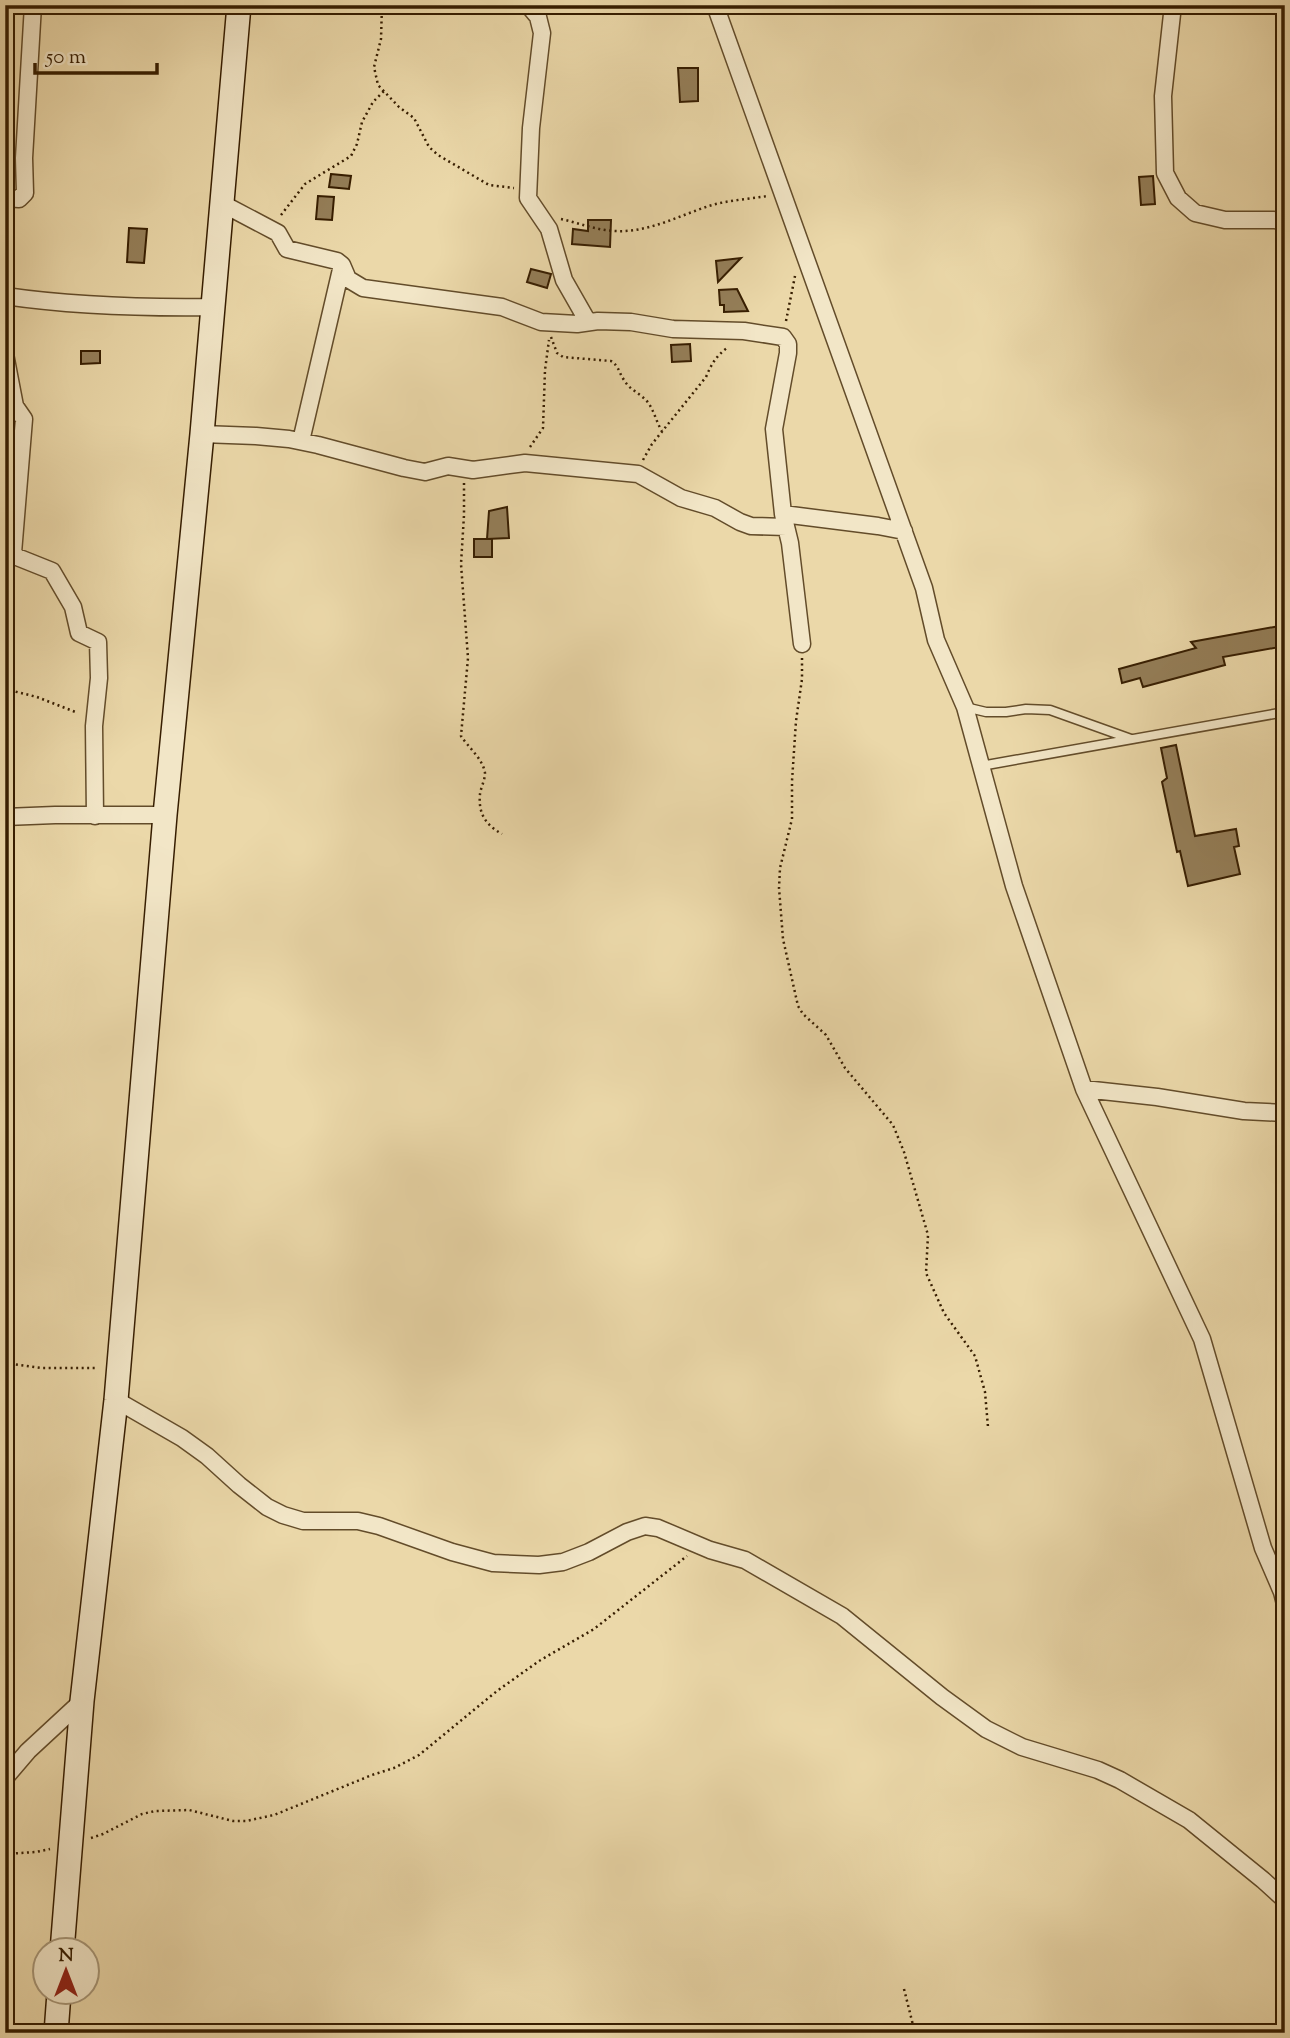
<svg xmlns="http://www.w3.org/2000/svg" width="1290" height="2038" font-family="'Sorts Mill Goudy',serif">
<rect width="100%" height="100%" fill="#ebd8a9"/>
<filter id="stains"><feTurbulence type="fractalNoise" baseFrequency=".00286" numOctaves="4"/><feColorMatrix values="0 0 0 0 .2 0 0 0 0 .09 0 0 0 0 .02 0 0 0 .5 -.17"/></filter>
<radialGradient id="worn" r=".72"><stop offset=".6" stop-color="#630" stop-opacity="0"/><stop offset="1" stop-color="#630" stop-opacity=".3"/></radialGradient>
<path fill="#947e58" stroke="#361d00" stroke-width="2" d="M678 68H698V101L680 102Z
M331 174 351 176 349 189 329 187Z
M1153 176 1155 204 1141 205 1139 177Z
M318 196 334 197 332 220 316 219Z
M588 220H611L610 247 572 244 573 229 588 231Z
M129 228 147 229 144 263 127 262Z
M741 258 718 282 716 261Z
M531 269 551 274 547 288 527 282Z
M737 289 748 311 724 312V305H720L719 290Z
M690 344 691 361 672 362 671 345Z
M81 351H100V363L81 364Z
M507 507 509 538 487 539 489 511Z
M474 539H492V557H474Z
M1285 625V646L1223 657 1225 665 1143 687 1140 678 1122 683 1119 669 1196 648 1191 642Z
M1176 745 1195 836 1236 829 1239 846 1234 847 1240 874 1188 886 1180 851 1177 852 1162 782 1167 778 1161 748Z"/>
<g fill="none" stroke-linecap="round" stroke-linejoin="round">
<defs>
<path id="lane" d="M965 707 986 712H1006L1026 709 1050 710 1131 739
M981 766 1285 712"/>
<path id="street" d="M528 5 538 17 542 33 531 128 528 198 549 229 564 280 588 322
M715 5 924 588 936 640 965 707 1014 886 1084 1089 1202 1339 1263 1548 1282 1592 1285 1604
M1173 5 1163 96 1165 173 1178 198 1195 213 1225 220H1274L1285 222
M5 198 19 199 25 193 24 158 33 5
M223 204 278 233 287 249 337 261 342 265 348 279 363 288 502 307 541 322 577 324 598 321 631 322 673 329 744 331 783 337 788 344V353L774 429 783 514 790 543 802 644
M5 296C74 306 144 308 214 307
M5 354 15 406 24 419 13 553 17 557 52 571 73 607 79 633 98 642 99 678 94 726 95 816
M202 434 256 436 289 439 318 445 404 468 425 472 448 466 473 470 525 463 638 474 681 498 715 508 740 522 751 526 786 527
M301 441 342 265
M783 514 878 526 904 531
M5 817 55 815H165
M1084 1089 1157 1097 1244 1111 1285 1113
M116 1400 182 1438 207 1456 239 1485 267 1507 283 1515 303 1521H358L379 1526 452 1552 493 1563 539 1565 563 1562 589 1552 627 1532 645 1526 658 1528 710 1550 745 1560 842 1616 942 1697 986 1729 1022 1747 1098 1770 1120 1780 1189 1820 1263 1880 1285 1900
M5 1778 28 1751 82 1701"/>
<path id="secondary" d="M62 1951 82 1701 116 1400 165 815 202 434 239 5
M56 2033 59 1993"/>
</defs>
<use href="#lane" stroke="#634c2a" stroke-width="11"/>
<use href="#street" stroke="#634c2a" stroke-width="19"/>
<use href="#secondary" stroke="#361d00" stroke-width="26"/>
<path stroke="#361d00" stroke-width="2.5" stroke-dasharray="2 3.5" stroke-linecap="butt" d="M382 5 381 39 374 67 378 85 399 107 414 118 429 147 438 155 489 185 514 188
M281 215 305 184 351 156 357 144 362 122 373 102 384 91
M561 219C579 223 596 230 614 231 648 233 678 216 709 206 728 200 749 199 768 196
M786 321 795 276
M551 337 557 353 563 357 611 361C619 366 619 373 624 380 629 389 639 393 646 400 654 409 656 422 662 431
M530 447 543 428 545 370 549 340
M643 460 652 444 706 377C711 365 716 356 727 348
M464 483V515L461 564 468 658 461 736C468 747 483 759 485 773 485 780 481 787 480 794 478 814 486 825 502 834
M802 658V679L796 721 792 781V819L780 868 779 888 783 939 798 1006 803 1014 826 1035 845 1068 893 1125 904 1152 928 1235 926 1273 944 1313 975 1356 985 1392 988 1427
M5 689 37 697 78 713
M5 1363 42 1368H98
M91 1838 103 1834 142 1814 155 1811 189 1810 233 1821H246L274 1815 372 1775 394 1768 419 1755 497 1691 539 1661 594 1629 687 1556
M5 1854 36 1852 50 1849
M904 1989 915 2033"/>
<use href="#lane" stroke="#f2e6c7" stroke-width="8"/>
<use href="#street" stroke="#f2e6c7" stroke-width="16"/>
<use href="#secondary" stroke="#f2e6c7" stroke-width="23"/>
</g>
<rect width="1290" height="2038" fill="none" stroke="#ebd8a9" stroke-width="28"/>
<rect x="7" y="7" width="1276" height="2024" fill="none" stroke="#361d00" stroke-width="3.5"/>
<rect x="14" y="14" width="1262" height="2010" fill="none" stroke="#361d00" stroke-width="2"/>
<g transform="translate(66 1971)"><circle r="33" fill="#f2e6c7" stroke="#a79677" stroke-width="2"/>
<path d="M0-5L12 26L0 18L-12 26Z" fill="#8f2418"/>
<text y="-10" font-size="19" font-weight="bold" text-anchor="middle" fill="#361d00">N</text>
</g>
<path d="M35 63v10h122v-10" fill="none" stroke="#361d00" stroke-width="3.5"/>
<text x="46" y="63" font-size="21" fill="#361d00" stroke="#f2e6c7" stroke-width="5" paint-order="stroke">50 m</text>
<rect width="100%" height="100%" filter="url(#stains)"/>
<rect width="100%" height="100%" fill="url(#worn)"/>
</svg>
